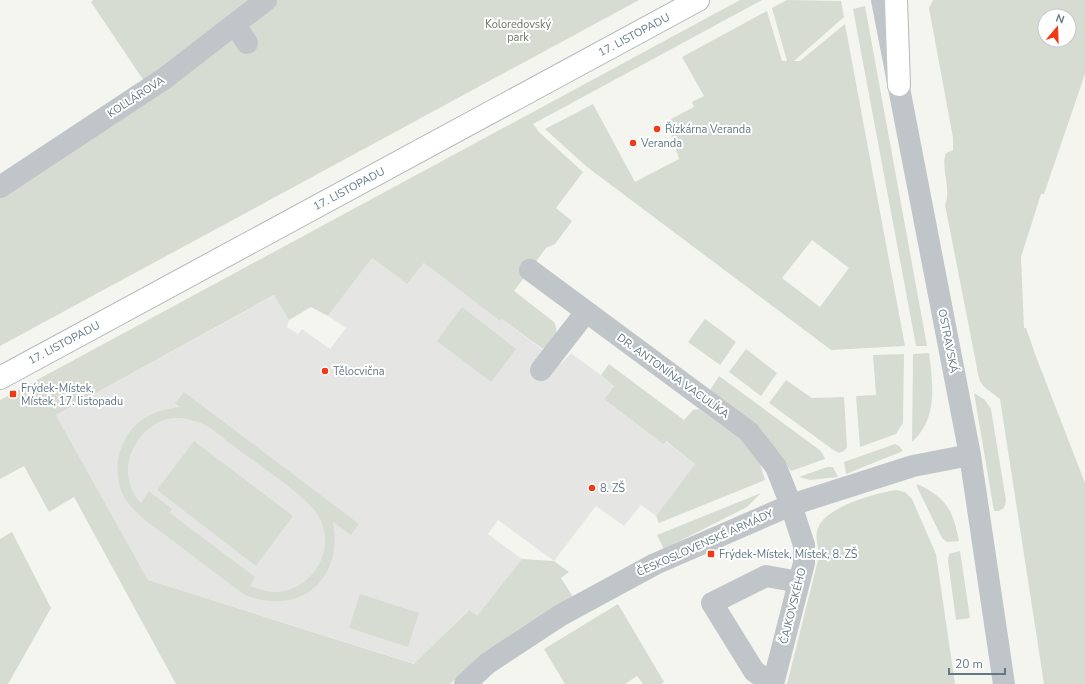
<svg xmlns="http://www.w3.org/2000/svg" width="1085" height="684" font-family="'Nunito Sans',sans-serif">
<rect width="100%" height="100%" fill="#f5f5f0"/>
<path fill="#e5e6e4" d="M372 258 407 284 424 263 500 321 502 319 561 364 571 353 614 385 604 399 650 434 663 444 665 441 695 464 656 516 641 505 624 526 596 506 554 561 498 520 488 534 522 559 477 617 468 610 415 664 148 580 56 415 275 295 289 320 287 327 298 334 302 329 330 349 346 328 328 316Z"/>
<path fill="#d6dcd1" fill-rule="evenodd" d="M93 0H639L0 346V178L144 81 91 2Z
M740 0H762L533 124 539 132 583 172 556 208 572 221 555 244 546 248 514 291 554 322C560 333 553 343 543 349L502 319 500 321 424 263 407 284 372 258 328 316 311 307 289 320 274 295 56 415 148 580 414 664 469 610 477 616 522 559 554 561 569 572 561 578 573 597 470 667 450 684H176L74 497 49 512 24 466 0 479V400Z
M787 0 841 1 844 17 794 61H800L845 24 905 346 831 350 587 167 545 129 593 104 635 182 679 159 667 121 694 107 692 102 704 96 682 57 767 11 782 61H787L772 8ZM812 240 849 268 820 307 782 278Z
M933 0H1085V74L1044 194H1041L1021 257 1024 328H1026L1035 354 1085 483V684H1044L1000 399C986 387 979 388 977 368L945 205C952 188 940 168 946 153L953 150V138L929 8ZM1045 16H1069V40H1045Z
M865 6 927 346H916L853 9Z
M462 307 516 349 491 382 437 341Z
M705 319 736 342 720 365 688 342Z
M746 349 777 373 761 396 729 372Z
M929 353C933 385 938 418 912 442L913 354Z
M904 354 903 423 896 434 860 447 856 396 876 395 873 355Z
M609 364 684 420 693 410 699 409 747 444 760 464 765 480 659 523 656 516 695 464 666 441 663 444 604 399 614 386 601 375Z
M719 376 821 451 825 459 791 471 766 437 710 390Z
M786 380 812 398 844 397 847 447 844 451 839 453 832 449 769 403Z
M184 392 359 524 351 535 333 522C344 579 300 617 245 595 220 577 196 558 172 540 155 527 133 514 123 495 115 479 116 458 124 442 135 418 156 410 180 407L175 403ZM183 418C189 420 197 421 203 424 214 429 225 440 235 447 254 462 309 497 319 517 336 549 315 587 279 592 269 593 260 589 250 586L255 577 170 513 172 509 149 491 141 503C114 475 132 432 164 420 170 418 177 418 183 418Z
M974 393 985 400 991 409 1006 501 1004 508 999 511H994Z
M194 441 293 516 256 566 157 490Z
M895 444 899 446 903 451 846 474 844 462Z
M827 467H833L838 477 810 480 799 477Z
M917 484C946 497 953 510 959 541L947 542 942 538 917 487Z
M896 490 905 492 912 499 936 554 955 684H787L819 556C819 547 814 537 818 528 825 507 876 493 896 490Z
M761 493 747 507 664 549 657 535Z
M12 532 51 608 8 684H0V539Z
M960 551 970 618 956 620 948 561 949 554Z
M360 594 419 613 408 647 349 628Z
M618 604 664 682 661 684H643L637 676 625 684H565L544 649Z"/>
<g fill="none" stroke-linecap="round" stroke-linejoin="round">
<defs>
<path id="major" d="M896 0 899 85
M0 378 698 0"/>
</defs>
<use href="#major" stroke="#b2b8bc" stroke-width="24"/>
<path stroke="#bfc5c8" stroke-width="22" d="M882 0 970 455 1004 684
M235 24 247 43
M0 187 165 78 266 0
M530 270 749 432 776 467 791 505 804 545V563L773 684
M541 370 586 312
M773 683 765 679 754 671 712 603 766 576 799 582
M465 684 488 663 561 615 655 564 791 505 913 466 970 455"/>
<use href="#major" stroke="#fff" stroke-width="22"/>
</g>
<g fill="#f03a15" stroke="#fff" stroke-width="1.5">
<circle cx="657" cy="129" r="4"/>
<circle cx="633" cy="143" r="4"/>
<circle cx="325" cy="371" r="4"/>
<rect x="9" y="390" width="8" height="8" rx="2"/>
<circle cx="592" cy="488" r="4"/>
<rect x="707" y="550" width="8" height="8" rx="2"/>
</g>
<g text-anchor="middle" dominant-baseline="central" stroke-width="4" stroke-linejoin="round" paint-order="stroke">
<g font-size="11" fill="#677a61" stroke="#fff">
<text x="518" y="24">Koloredovský<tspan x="518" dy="13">park</tspan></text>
</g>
<g font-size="11" fill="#617784" stroke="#fff">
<text transform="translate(634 35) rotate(-28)">17. LISTOPADU</text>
<text transform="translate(136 97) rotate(-33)">KOLLÁROVA</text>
<text transform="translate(349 189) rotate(-28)">17. LISTOPADU</text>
<text transform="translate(948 341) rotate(79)">OSTRAVSKÁ</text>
<text transform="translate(64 343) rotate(-28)">17. LISTOPADU</text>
<text transform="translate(673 376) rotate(36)">DR. ANTONÍNA VACULÍKA</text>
<text transform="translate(705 543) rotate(-24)">ČESKOSLOVENSKÉ ARMÁDY</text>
<text transform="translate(793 606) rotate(-76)">ČAJKOVSKÉHO</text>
</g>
<g font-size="11" fill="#617784" stroke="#fff" text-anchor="start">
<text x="665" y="129">Řízkárna Veranda</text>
<text x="641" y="143">Veranda</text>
<text x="333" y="371">Tělocvična</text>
<text x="21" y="388">Frýdek-Místek,<tspan x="21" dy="13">Místek, 17. listopadu</tspan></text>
<text x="600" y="488">8. ZŠ</text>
<text x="719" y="554">Frýdek-Místek, Místek, 8. ZŠ</text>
</g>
</g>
<g transform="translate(1057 28) rotate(19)"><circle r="19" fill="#ffffff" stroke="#c0c9ce"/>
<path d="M0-3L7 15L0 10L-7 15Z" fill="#f03a15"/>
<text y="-6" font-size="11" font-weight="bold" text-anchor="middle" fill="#617784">N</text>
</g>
<path d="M949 668v6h56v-6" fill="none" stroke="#617784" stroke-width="2"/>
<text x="955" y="668" font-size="12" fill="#617784" stroke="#ffffff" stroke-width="3" paint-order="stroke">20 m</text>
</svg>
